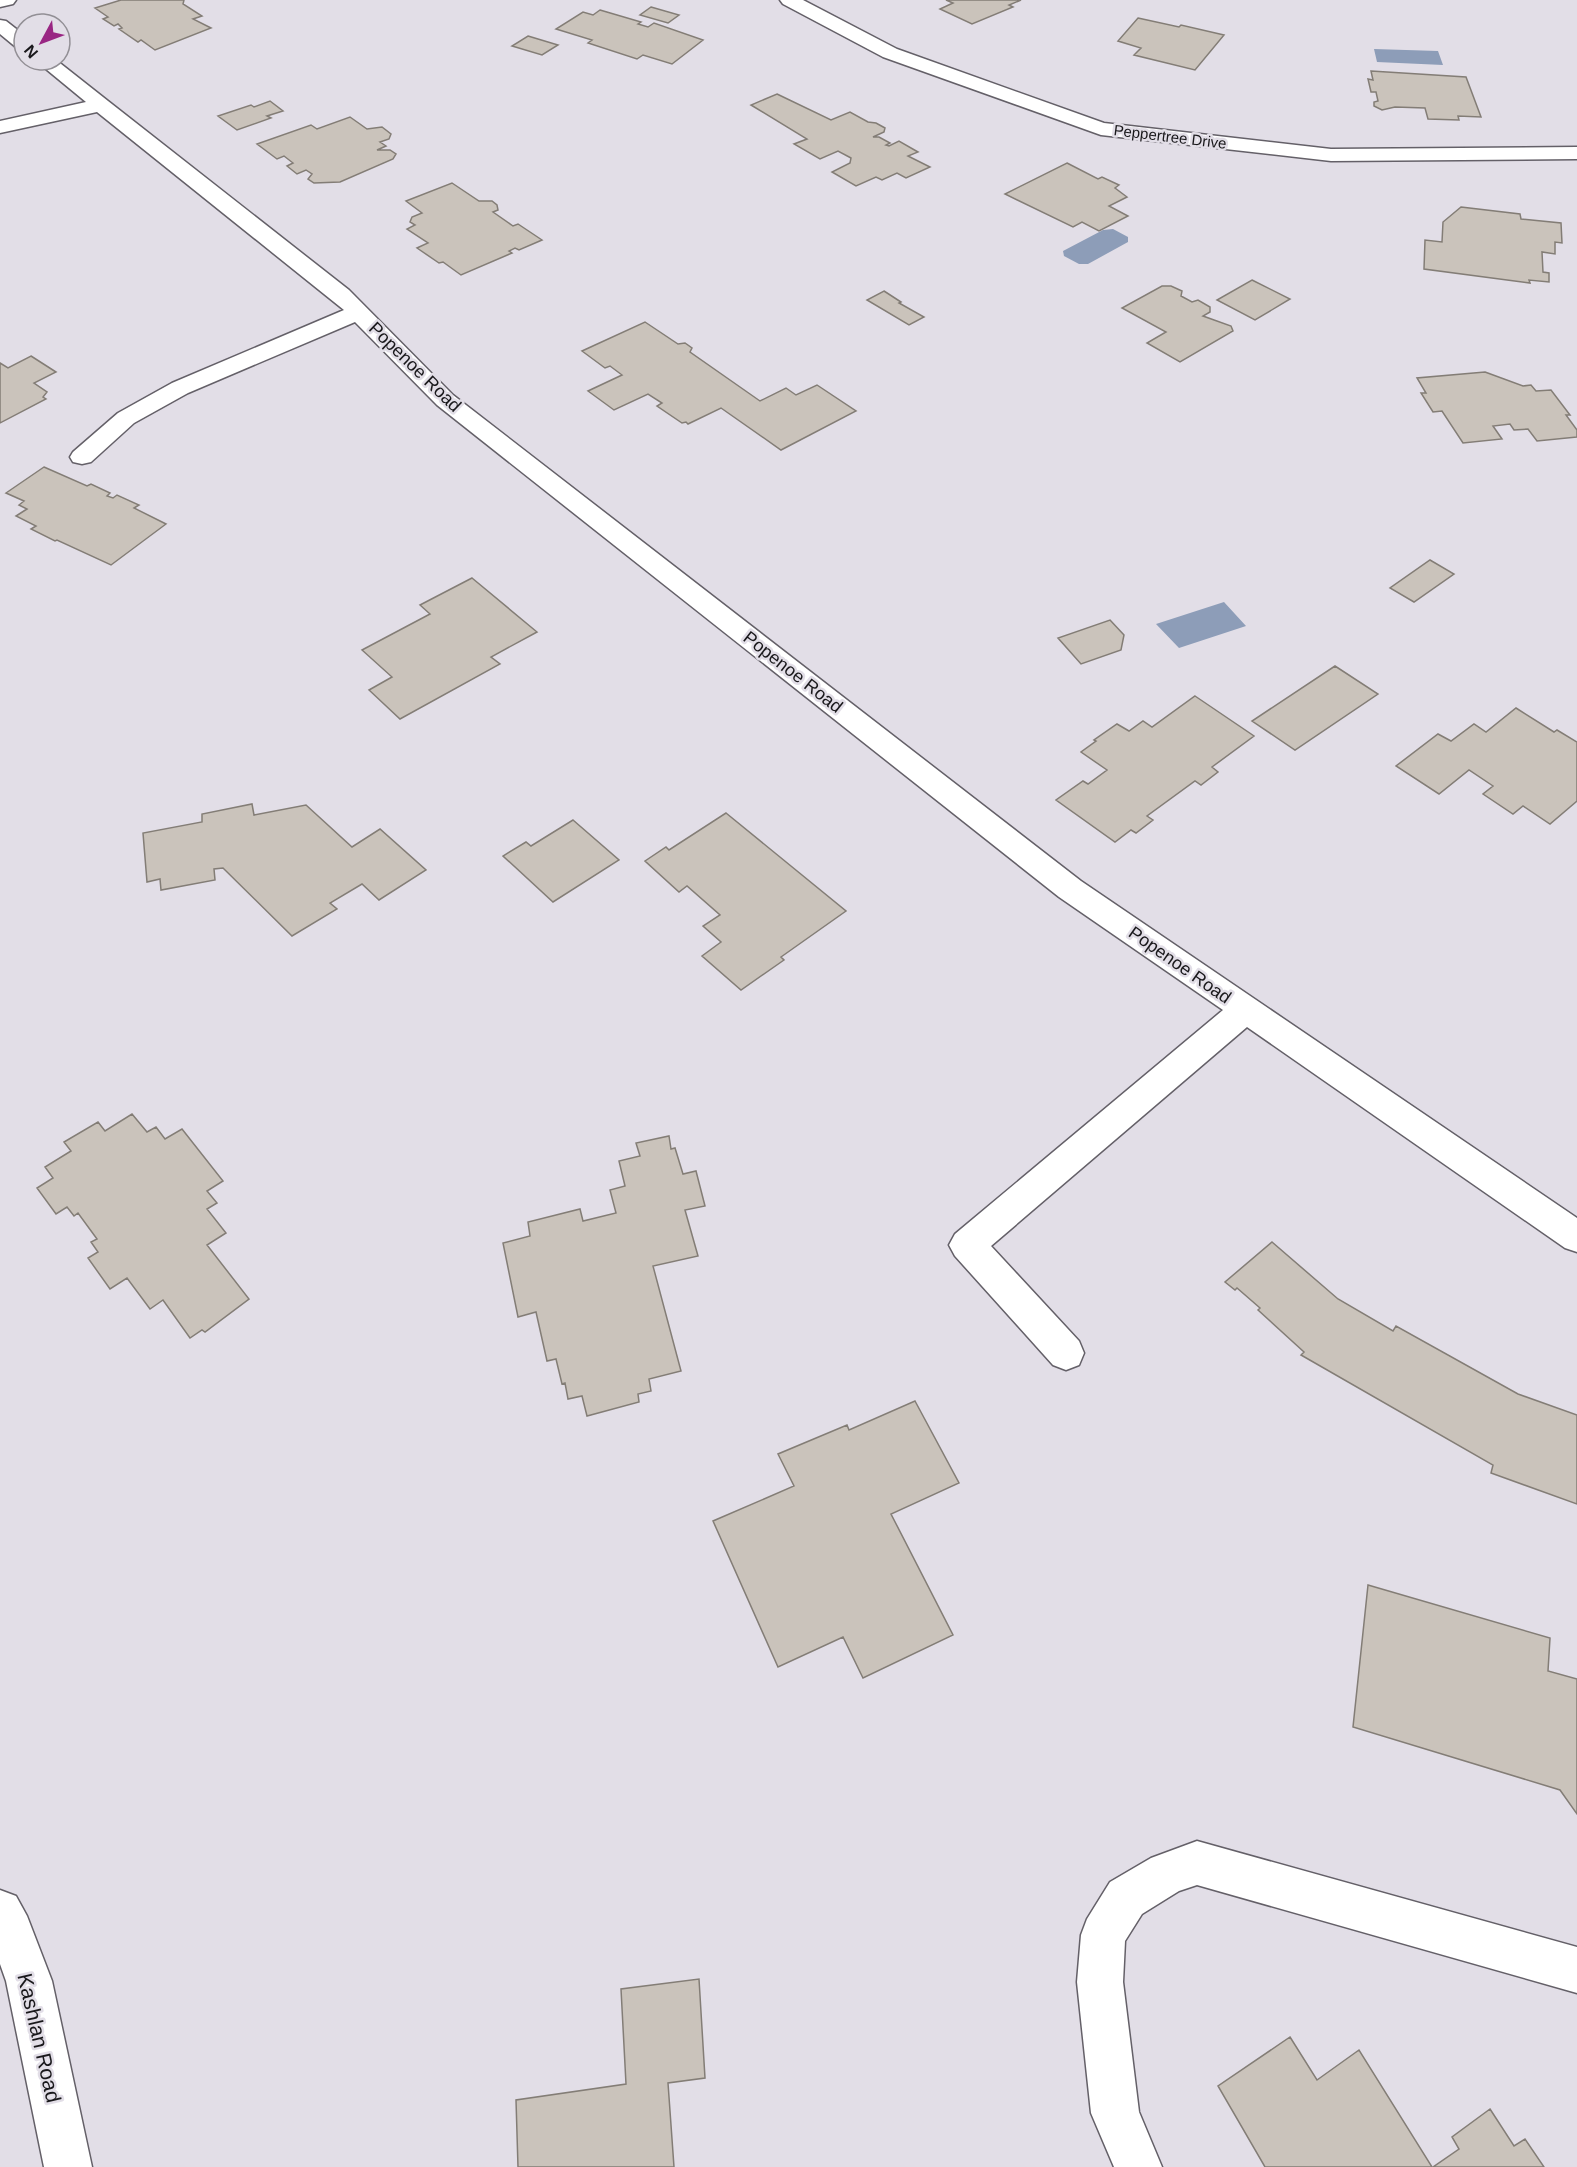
<svg xmlns="http://www.w3.org/2000/svg" width="1577" height="2167" viewBox="0 0 1577 2167" font-family="Arial,sans-serif">
  <style>
    .water { fill: #8d9db8 }
    .building { fill: #cac3bb; stroke: #837d76; stroke-width: 1.5 }
    .lines { fill: none; stroke-linecap: round; stroke-linejoin: round }
    .minor-casing { stroke: #646068; stroke-width: 3 }
    .minor { fill: #fff; fill-rule: evenodd }
    .labels { text-anchor: middle; stroke-width: 5; stroke-linejoin: round; paint-order: stroke }
    .far-street-label { font-size: 15px; fill: #19181b; stroke: #e2dee7 }
    .street-label { font-size: 18px; fill: #19181b; stroke: #e2dee7 }
    .near-street-label { font-size: 21px; fill: #19181b; stroke: #e2dee7 }
  </style>
  <rect width="100%" height="100%" fill="#e2dee7"/>
  <path class="water" d="M1374 49 1438 51 1443 65 1377 62Z
    M1113 229 1128 237V242L1088 264H1079L1064 256 1063 251 1103 230Z
    M1224 602 1246 626 1179 648 1156 624Z"/>
  <path class="building" d="M121 0H184L183 4 202 16 193 19 211 28 155 50 141 40 138 42 119 29 122 28 118 24 114 26 103 19 108 17 95 8Z
    M946 0H1021L1009 5 1013 7 972 24 940 9 953 3Z
    M651 7 679 15 668 23 640 15Z
    M600 10 641 22 638 24 648 27 654 23 703 40 672 64 643 55 637 59 588 43 592 40 556 29 583 12 593 15Z
    M1138 18 1179 27 1181 25 1224 35 1195 70 1134 55 1141 48 1118 41Z
    M528 36 558 45 542 55 512 46Z
    M1371 71 1466 77 1481 117 1458 116 1459 120 1428 119 1425 108 1395 107 1382 110 1374 106V102L1378 101 1376 92H1371L1368 79 1373 80Z
    M777 94 831 120 850 112 868 122 876 123 885 128 884 132 873 137H879L890 143 886 145 889 146 899 141 918 152 908 156 930 167 906 178 897 173 882 180 876 177 856 186 832 172 850 163 851 158 838 151 820 159 794 144 807 139 751 105Z
    M270 101 283 111 267 116 271 118 237 130 218 116 251 105 254 107Z
    M350 117 367 129 382 127 391 134 389 139 380 142 386 146 377 150H390L396 154 393 159 340 182 314 183 308 179 312 174 306 170 297 174 287 166 293 163 284 156 277 159 257 144 311 125 317 129Z
    M1067 163 1098 179 1102 177 1119 185 1115 188 1127 197 1109 206 1128 216 1099 231 1082 222 1073 227 1005 194Z
    M452 183 479 201H492L497 205 498 210 493 212 513 226 518 224 542 240 519 250 515 248 509 251 512 253 461 275 443 262 439 263 417 248 428 243 407 229 415 225 410 222 412 217 422 213 406 201Z
    M1461 207 1520 214 1521 219 1561 223 1562 243 1555 242V254L1542 252 1543 272 1549 273V282L1529 280 1530 283 1424 269 1425 240 1442 242 1443 222Z
    M1252 280 1290 299 1255 320 1217 300Z
    M1162 286H1171L1182 291 1181 296 1192 302 1198 300 1210 307V312L1203 316 1231 326 1233 331 1180 362 1147 343 1166 332 1122 308Z
    M884 291 901 302 899 303 924 317 909 325 867 300Z
    M645 322 678 344 685 343 692 348 690 352 760 401 786 388 796 395 817 385 856 411 781 450 721 408 688 424 686 422 682 423 657 406 662 403 648 394 614 410 588 391 622 375 610 366 605 368 582 351Z
    M31 356 56 372 34 383 47 392 43 397 46 399 0 423V363L8 368Z
    M1485 372 1523 386 1531 385 1536 391 1551 390 1570 415H1566L1577 430V437L1537 441 1528 429 1514 430 1510 424 1493 426 1502 439 1463 443 1442 411 1433 412 1421 393H1426L1417 378Z
    M44 467 87 486 91 484 110 493 107 496 113 498 117 495 139 505 134 508 166 524 111 565 57 540 55 541 31 529 36 526 16 516 27 509 19 505 24 501 6 493Z
    M1430 560 1454 574 1414 602 1390 588Z
    M472 578 537 632 491 657 500 664 400 719 369 690 392 677 362 650 430 614 420 605Z
    M1110 620 1124 635 1121 650 1081 664 1058 638Z
    M1335 666 1378 694 1295 750 1252 721Z
    M1195 696 1254 736 1212 767 1218 772 1201 785 1195 781 1147 816 1153 820 1136 833 1131 830 1115 842 1056 800 1083 781 1088 784 1107 770 1081 752 1096 741 1094 740 1117 724 1129 731 1143 721 1152 727Z
    M1516 708 1554 732 1557 730 1577 742V801L1550 824 1523 806 1513 814 1483 794 1493 786 1469 770 1439 794 1396 766 1438 734 1451 741 1474 724 1486 732Z
    M252 804 254 815 306 805 352 847 380 829 426 870 379 900 362 884 330 903 337 909 292 936 223 868 214 869 215 880 161 890 160 879 147 882 143 833 202 822V814Z
    M726 813 846 911 781 957 784 960 741 990 702 956 721 942 703 926 720 915 687 886 679 892 645 861 666 847 669 850Z
    M573 820 619 860 553 902 503 856 526 842 531 846Z
    M132 1114 147 1132 156 1127 165 1139 182 1129 223 1181 207 1191 217 1203 207 1209 226 1233 207 1245 249 1299 205 1332 202 1330 190 1338 163 1300 150 1309 127 1278 110 1289 88 1258 98 1252 91 1242 97 1239 78 1213 74 1216 67 1207 56 1214 37 1188 53 1178 45 1167 71 1151 64 1142 98 1122 105 1131Z
    M669 1136 671 1149 675 1148 683 1174 696 1171 705 1206 685 1210 698 1256 653 1266 681 1371 649 1379 651 1391 638 1394 639 1402 587 1416 582 1396 568 1399 565 1383 562 1384 556 1359 547 1361 536 1312 518 1317 503 1243 530 1236 528 1222 580 1209 583 1221 616 1213 610 1190 625 1186 619 1161 640 1156 636 1143Z
    M1272 1242 1338 1299 1393 1331 1396 1326 1518 1394 1577 1415V1504L1491 1473 1493 1465 1301 1355 1304 1352 1258 1310 1260 1308 1237 1288 1235 1290 1225 1282Z
    M915 1401 959 1483 891 1514 953 1635 863 1678 843 1637 778 1667 713 1521 794 1486 778 1454 847 1425 849 1430Z
    M1368 1585 1550 1638 1548 1671 1577 1679V1814L1560 1790 1353 1727Z
    M699 1979 705 2078 668 2083 674 2167H518L516 2100 626 2084 621 1989Z
    M1290 2037 1317 2080 1359 2050 1432 2167H1265L1218 2086Z
    M1490 2109 1514 2146 1525 2139 1544 2167H1433L1459 2149 1452 2137Z"/>
  <g class="lines">
    <g class="minor-casing">
      <path id="minor" d="M0 0H16L13 4 0 7Z
        M780 0H803L897 49 1104 123 1331 149 1577 147V159L1331 161 1101 135 883 57 783 4Z
        M0 20 6 21 24 35V50L17 48 0 34Z
        M35 60H56L108 101 349 290 453 395 1081 881 1577 1218V1252L1565 1248 1247 1027 991 1246 1079 1341 1084 1353 1079 1365 1066 1370 1053 1365 955 1256 949 1245 955 1234 1223 1010 1059 897 437 405 355 322 188 393 134 423 91 462 82 464 73 462 70 457 73 452 118 413 172 383 344 310 97 112 0 133V121L86 102Z
        M1197 1841 1577 1947V1993L1197 1885 1179 1891 1142 1914 1125 1941 1123 1982 1139 2112 1162 2167H1114L1091 2113 1077 1982 1081 1935 1087 1919 1110 1882 1151 1858Z
        M0 1890 16 1896 27 1916 52 1981 92 2167H44L6 1981 0 1964Z"/>
    </g>
    <use href="#minor" class="minor"/>
  </g>
  <g class="labels">
    <g class="far-street-label">
      <text transform="translate(1170 137) rotate(7)" y="5">Peppertree Drive</text>
    </g>
    <g class="street-label">
      <text transform="translate(415 367) rotate(44)" y="6">Popenoe Road</text>
      <text transform="translate(793 672) rotate(38)" y="6">Popenoe Road</text>
      <text transform="translate(1180 965) rotate(35)" y="6">Popenoe Road</text>
    </g>
    <g class="near-street-label">
      <text transform="translate(39 2038) rotate(77)" y="7">Kashlan Road</text>
    </g>
  </g>
  <g transform="translate(42 42) rotate(229)"><circle r="28" fill="#e2dee7" stroke="#928f95" stroke-width="1.5"/>
  <path d="M0-4.5L10 22L0 15L-10 22Z" fill="#992683"/>
  <text y="-9" font-size="16" font-weight="bold" text-anchor="middle" fill="#19181b">N</text>
  </g>
</svg>
